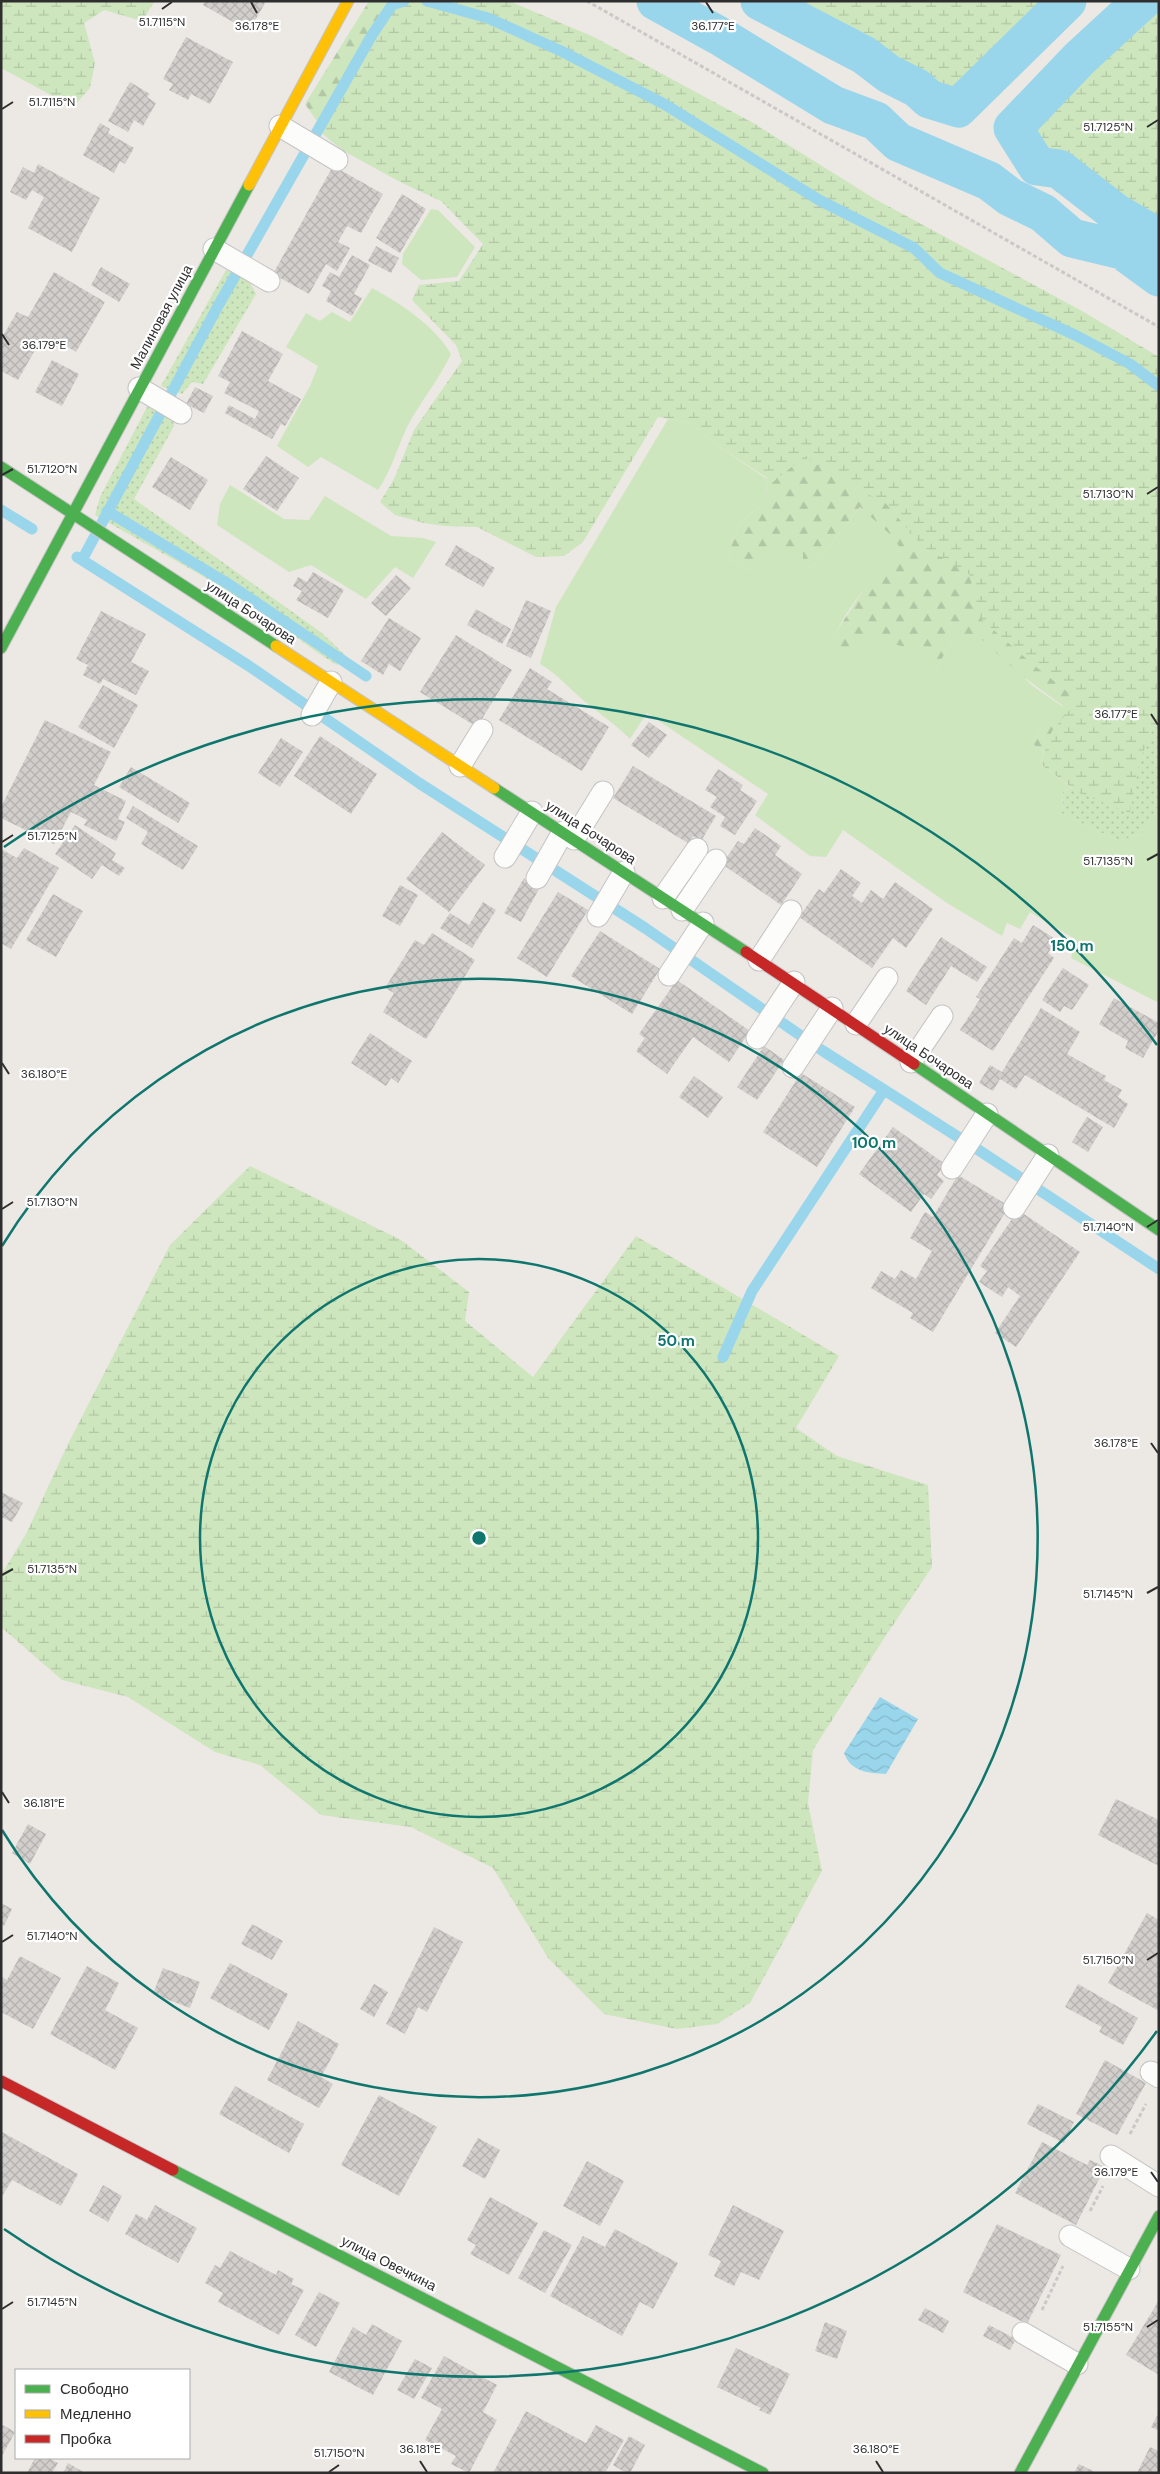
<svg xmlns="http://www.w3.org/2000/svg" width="1160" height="2474" viewBox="0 0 1160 2474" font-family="'DM Sans',sans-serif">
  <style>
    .grass { fill: url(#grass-dots) }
    .forest { fill: url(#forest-firs) }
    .wetland { fill: url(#wetland-marsh) }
    .park { fill: #cee6be }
    .water { fill: url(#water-waves) }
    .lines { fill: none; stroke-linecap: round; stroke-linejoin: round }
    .stream { stroke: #99d6ec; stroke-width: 11 }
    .canal { stroke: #99d6ec; stroke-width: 39 }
    .building { fill: url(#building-cross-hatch) }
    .lane-casing { stroke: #c5c4c5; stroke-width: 23 }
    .fast-casing { stroke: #c5c4c5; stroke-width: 13 }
    .slow-casing { stroke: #c5c4c5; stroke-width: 13 }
    .jam-casing { stroke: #c5c4c5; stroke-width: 13 }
    .path { stroke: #c9c9c8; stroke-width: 3; stroke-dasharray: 4 2.5; stroke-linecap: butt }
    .lane { stroke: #fcfcfb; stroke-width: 21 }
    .fast { stroke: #4caf50; stroke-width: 11 }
    .slow { stroke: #ffc107; stroke-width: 11 }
    .jam { stroke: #c62828; stroke-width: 11 }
    .ticks { fill: none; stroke: #2e2e2e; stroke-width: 2 }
    .ring { fill: none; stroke: #0f766e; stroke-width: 2.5 }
    .labels { text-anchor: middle; stroke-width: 4.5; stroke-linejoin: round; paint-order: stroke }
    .street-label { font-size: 14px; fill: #2e2e2e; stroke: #fff }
    .ticks-label { font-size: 12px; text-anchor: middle; fill: #2e2e2e; stroke: #fff; stroke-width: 4.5; stroke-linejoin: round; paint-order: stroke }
    .centre { fill: #0f766e; stroke: #fff; stroke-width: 2.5 }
    .ring-label { font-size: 15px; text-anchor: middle; font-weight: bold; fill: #0f766e; stroke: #fff; stroke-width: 4.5; stroke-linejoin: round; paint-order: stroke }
  </style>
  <defs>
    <pattern id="grass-dots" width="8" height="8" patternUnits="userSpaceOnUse" patternTransform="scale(1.25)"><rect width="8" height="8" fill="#cee6be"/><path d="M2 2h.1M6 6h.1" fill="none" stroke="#b1c6a4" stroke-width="1.8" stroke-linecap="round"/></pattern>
    <pattern id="forest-firs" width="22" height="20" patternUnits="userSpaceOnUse" patternTransform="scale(1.25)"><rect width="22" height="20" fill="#cee6be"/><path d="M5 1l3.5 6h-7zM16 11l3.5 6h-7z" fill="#b1c6a4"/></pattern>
    <pattern id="wetland-marsh" width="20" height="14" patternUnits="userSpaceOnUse" patternTransform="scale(1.25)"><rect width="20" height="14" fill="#cee6be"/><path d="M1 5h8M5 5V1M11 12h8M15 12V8" fill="none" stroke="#b1c6a4"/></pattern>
    <pattern id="water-waves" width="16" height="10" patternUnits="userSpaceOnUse" patternTransform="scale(1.25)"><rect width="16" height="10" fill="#99d6ec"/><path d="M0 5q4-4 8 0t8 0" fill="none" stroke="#84b8cb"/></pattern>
    <pattern id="building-cross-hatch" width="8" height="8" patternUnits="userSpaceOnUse" patternTransform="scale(1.25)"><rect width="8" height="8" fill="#d1cecb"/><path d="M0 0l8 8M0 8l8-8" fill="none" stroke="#b4b1af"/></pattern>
  </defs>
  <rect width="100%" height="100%" fill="#ece8e4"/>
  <path class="grass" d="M226 270C243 274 249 278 256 294L203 384 192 382 182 394 161 386Z
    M147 407 159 409 173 419 174 426 134 499 322 633 347 657 337 665C308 648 284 626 256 609 204 575 149 546 95 515L100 497Z
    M1159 638V808L1141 834 1119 841 1062 814 1063 791 1072 788Z"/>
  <path class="forest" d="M369 1H509L339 129 316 120 305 104Z
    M779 427 1101 650 1058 761 1031 743 1041 728 1063 706 1010 667 954 638 936 669 929 665 841 653 829 647 838 629 872 577 901 550 860 507 811 569 803 560 750 571 727 557 740 523 766 501 768 460Z"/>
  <path class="wetland" d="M1 1H155L142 21 104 10 84 23 95 63 90 88 73 107 1 68Z
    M400 1H509L594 37 755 124 875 199 1082 311 1159 357V726L1154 725 1139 763 1130 813 1079 793 1040 764 1052 731 1078 700 1031 663 981 619 969 574 923 547 882 499 865 494 804 457 773 482 715 444 691 423 658 417 583 542 564 556 536 557 477 527 444 526 424 523 395 515 380 502 394 479 414 430 462 361 456 345 412 300 419 285 459 281 483 244 441 201 400 182 342 150 318 130C332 105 378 11 400 1Z
    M760 1H1067L958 108 929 99 917 88 889 74 864 55Z
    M1142 1H1159V238L1116 213 1059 169 1037 166 1013 128 1080 58Z
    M250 1166 401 1240 469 1292 465 1321 533 1377 636 1236 839 1356 796 1428 837 1456 928 1485 932 1567 883 1640 813 1750 808 1803 822 1871 750 2003 717 2024 677 2029 604 2014 548 1958 493 1868 411 1827 321 1815 260 1765 215 1752 128 1697 62 1680 1 1627V1575L26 1534 68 1444 170 1245Z"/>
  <path class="park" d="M431 209 438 210 475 247 457 277 421 280 402 264 403 254Z
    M372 288C401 304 434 325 451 354 439 380 420 402 407 427 397 449 391 471 378 490L321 457 308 467 277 446 310 386 318 366 286 347 306 313 320 321 332 312 350 322Z
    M668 419 691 423 715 444 767 479 766 501 740 523 727 557 750 571 777 546 803 552V560L811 569 860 507 894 538 901 550C872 577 844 610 830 647L841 653 864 636 909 648 936 669 954 638 979 637 1033 686 1063 707 1041 728 1031 743 1044 752 1040 764 1072 788 1063 791 1062 814 1119 841 1141 834 1159 808V1003L1071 958 1075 939 1030 912 1020 929 1007 923 1002 936 947 903 843 830 826 857 810 856 755 815 768 794 647 713 630 739C617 726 603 716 588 704 571 691 559 675 540 664L556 607Z
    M230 485 284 519 309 520 325 496 391 536 423 538 436 542 413 578 395 567 366 599 311 565 289 572 217 525 220 504Z"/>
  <path class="water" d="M880 1697 918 1719 886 1774C868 1773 851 1772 844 1753Z"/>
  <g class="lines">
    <path class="stream" d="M427 1 488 18 561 51 664 104 819 200 914 248 940 273 1077 336 1130 364 1159 386
      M1 510 32 529
      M107 511 230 585 366 676
      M77 557 82 560 218 306 372 35 392 5 404 1
      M82 560 249 666 419 783 645 928 823 1051 977 1149 1159 1269
      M723 1357 752 1291 884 1090"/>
    <path class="canal" d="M656 1 723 38 833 105 876 121 898 142 989 181 1010 197 1043 213 1072 238 1122 250 1159 277
      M760 1 864 55 889 74 917 88 929 99 958 108 1067 1
      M1142 1 1080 58 1013 128 1037 166 1059 169 1116 213 1159 238"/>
  </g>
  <path class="building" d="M205 1H262L265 3 249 31 203 5Z
    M186 37 233 62 210 104 191 94 188 100 169 90 173 84 163 79Z
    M130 82 150 94 147 97 156 103 143 126 134 120 128 132 108 121Z
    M100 123 110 129 108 133 134 148 125 164 120 161 114 173 83 155Z
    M38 164 100 198 72 252 28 228 44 197 32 190 26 200 10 192 23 167 34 173Z
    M333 166 383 194 361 233 347 226 338 242 350 248 337 271 326 264 309 294 273 274Z
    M402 194 426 209 400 253 376 238Z
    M376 246 399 258 391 273 368 261Z
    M352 255 370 265 354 294 362 298 352 316 326 301 331 291 322 286 330 272 339 277Z
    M101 267 130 284 119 302 91 285Z
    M54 272 105 302 76 352 60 342 54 351 39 343 18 380 1 371V339L17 312 28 317Z
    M242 331 283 354 268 381 301 399 285 426 281 424 272 439 225 413 229 405 255 419 259 411 224 393 230 382 218 376Z
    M52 360 79 374 62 406 35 392Z
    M195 387 213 396 204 413 186 404Z
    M266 456 299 478 277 511 243 489Z
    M171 457 208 480 190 510 152 487Z
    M456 545 495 568 483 587 445 565Z
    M313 572 344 590 328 618 296 600 302 591 293 586 298 577 307 582Z
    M396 575 411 588 386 616 371 603Z
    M526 600 551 611 531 658 506 646Z
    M476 609 511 629 502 644 467 625Z
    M101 611 146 634 131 662 149 671 136 695 103 679 100 684 83 675 88 665 76 659Z
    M389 618 421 638 400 671 389 664 383 675 361 661Z
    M456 635 512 670 477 727 420 692Z
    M530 668 552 682 547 689 609 727 582 771 499 720Z
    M103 685 138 705 114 748 78 727Z
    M45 720 111 752 94 785 126 801 118 819 125 822 116 841 84 825 87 820 71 812 54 844 1 818V807Z
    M649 722 667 735 649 758 631 745Z
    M320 736 377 774 351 814 294 776Z
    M281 738 303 752 280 787 258 773Z
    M633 766 716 816 701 841 693 836 688 843 613 798Z
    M131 767 190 803 178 823 119 787Z
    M718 769 743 785 740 790 757 801 735 835 720 826 725 817 710 807 717 797 705 790Z
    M133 806 198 846 183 870 141 844 148 832 126 818Z
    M75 825 116 853 112 860 125 868 119 876 102 865 92 879 55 854Z
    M755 828 781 846 775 855 802 874 781 905 722 864 738 841 744 844Z
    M442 832 485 865 449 912 406 879Z
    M24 848 59 868 11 949 1 943V849L17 858Z
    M841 869 861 883 852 896 862 903 871 890 883 899 895 882 933 909 906 948 893 938 872 968 799 917 819 889 824 893Z
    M524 878 540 887 521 922 504 913Z
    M400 885 418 895 400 926 382 916Z
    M558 892 588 910 547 977 517 958Z
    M53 894 83 911 56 957 26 940Z
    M483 902 496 910 472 948 440 928 450 913 469 925Z
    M1033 925 1057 940 1048 953 1054 958 993 1051 960 1030 980 999 976 997 1014 938 1022 943Z
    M600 931 660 969 632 1014 571 976Z
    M432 933 475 960 426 1039 383 1012 394 993 385 988 415 940 424 945Z
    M941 937 987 967 977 982 951 966 926 1005 906 991Z
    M1063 968 1089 985 1072 1010 1064 1006 1060 1012 1042 1000Z
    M677 980 750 1031 729 1062 693 1037 667 1074 636 1051 645 1038 639 1034Z
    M1114 998 1159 1023V1030L1143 1058 1125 1048 1128 1041 1099 1024Z
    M1041 1008 1080 1032 1067 1054 1106 1076 1104 1080 1122 1090 1118 1097 1128 1104 1114 1128 1025 1075 1016 1089 1000 1079 993 1091 979 1083 990 1065 1002 1072Z
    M370 1033 412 1061 398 1083 391 1078 386 1086 351 1063Z
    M764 1046 784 1060 757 1100 737 1087Z
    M801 1073 855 1107 817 1167 763 1132Z
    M694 1076 723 1097 708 1118 679 1097Z
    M1087 1117 1103 1127 1088 1152 1072 1142Z
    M893 1127 945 1164 937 1175 944 1181 931 1199 924 1194 911 1212 859 1174Z
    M958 1175 1009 1206 933 1332 910 1318 913 1313 871 1288 881 1271 895 1279 901 1270 916 1279 932 1251 910 1238 925 1212 933 1217Z
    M1018 1210 1080 1252 1016 1347 995 1333 1020 1296 1008 1287 1002 1297 979 1282 987 1271 980 1266Z
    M1 1492 23 1503 12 1522 1 1517Z
    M1116 1799 1159 1820V1866L1098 1835Z
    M28 1824 46 1834 30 1864 12 1853Z
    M1 1903 12 1909 4 1926 1 1924Z
    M1147 1913 1159 1920V2011L1108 1983Z
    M252 1924 283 1941 272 1960 241 1944Z
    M434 1927 463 1942 427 2012 418 2007 405 2034 386 2024Z
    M20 1956 61 1978 33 2029 1 2012V1979L2 1977 7 1980Z
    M230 1963 288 1994 269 2030 210 1998Z
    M87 1966 119 1983 105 2010 138 2028 115 2070 50 2034Z
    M163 1968 200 1982 190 2008 153 1994Z
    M374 1984 388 1992 374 2017 360 2009Z
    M1078 1984 1138 2018 1123 2045 1099 2032 1102 2027 1065 2007Z
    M298 2021 339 2044 321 2077 333 2084 319 2108 267 2080Z
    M1105 2060 1146 2083 1117 2135 1076 2114Z
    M235 2086 304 2124 289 2153 219 2114Z
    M379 2095 437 2127 399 2196 341 2165Z
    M1038 2104 1074 2122 1064 2143 1027 2124Z
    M2 2132 78 2174 61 2206 12 2180 1 2198Z
    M478 2138 500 2150 485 2179 462 2166Z
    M1042 2142 1087 2165 1090 2160 1105 2167 1076 2225 1015 2193Z
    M587 2161 624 2181 600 2226 563 2206Z
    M103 2185 122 2196 108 2222 89 2211Z
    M490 2197 538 2223 509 2275 470 2254 476 2245 467 2240Z
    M155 2205 197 2228 178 2263 125 2234 136 2214 147 2220Z
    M733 2205 784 2231 759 2280 741 2272 734 2286 714 2276 721 2261 708 2255Z
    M997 2224 1061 2255 1027 2324 963 2292Z
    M615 2229 678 2263 653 2309 640 2302 622 2336 550 2296 583 2236 605 2247Z
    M544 2230 572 2245 545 2293 518 2278Z
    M230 2251 276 2275 278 2270 294 2279 291 2284 304 2290 279 2335 218 2302 223 2293 205 2283 215 2265 220 2268Z
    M319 2292 340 2303 316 2347 295 2335Z
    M1159 2300V2375L1126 2355Z
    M925 2308 949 2321 943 2333 918 2320Z
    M825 2322 847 2331 837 2359 815 2351Z
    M372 2324 402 2341 373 2395 329 2372 353 2327 366 2335Z
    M989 2325 1016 2339 1010 2350 983 2336Z
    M736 2348 790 2374 770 2415 759 2410 761 2408 717 2387Z
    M444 2356 497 2385 483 2412 497 2420 469 2473 451 2464 456 2456 425 2440 442 2409 421 2398Z
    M415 2359 432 2368 414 2399 397 2390Z
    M526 2411 586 2443 596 2425 624 2440 605 2473H493Z
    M1159 2412V2431L1151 2427Z
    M1 2424 15 2432 1 2458Z
    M629 2436 645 2445 630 2473H626L613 2465Z
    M1150 2447 1159 2451V2473H1137Z
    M35 2458H49L58 2463 52 2473H27Z
    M68 2463 85 2473H63Z
    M1079 2464 1097 2473H1074Z"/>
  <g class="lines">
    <g class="lane-casing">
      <path id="lane" d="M280 126 337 160
        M214 249 269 281
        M139 388 181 413
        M312 715 331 682
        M460 766 482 730
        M574 839 603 792
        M505 857 532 812
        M537 878 563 832
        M663 898 697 849
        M682 910 716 860
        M598 916 624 872
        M759 960 791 911
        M669 975 703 923
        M856 1024 887 978
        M757 1038 794 982
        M911 1062 942 1016
        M793 1067 832 1008
        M952 1168 987 1114
        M1014 1208 1048 1155
        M1151 2072 1159 2077
        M1111 2156 1159 2186
        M1070 2236 1129 2269
        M1023 2333 1077 2364"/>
    </g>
    <g class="fast-casing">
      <path id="fast" d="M1 467 276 646
        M1 648 249 185
        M494 788 746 952
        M914 1064 1159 1230
        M173 2170 763 2473
        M1020 2473 1159 2216"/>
    </g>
    <g class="slow-casing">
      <path id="slow" d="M249 185 348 1
        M276 646 494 788"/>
    </g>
    <g class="jam-casing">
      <path id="jam" d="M746 952 914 1064
        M1 2081 173 2170"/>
    </g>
    <path class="path" d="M587 1 1159 327
      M1130 2134 1146 2104
      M1090 2211 1103 2186
      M1042 2310 1063 2266"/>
    <use href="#lane" class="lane"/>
    <use href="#fast" class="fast"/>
    <use href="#slow" class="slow"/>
    <use href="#jam" class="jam"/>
  </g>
  <path class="ticks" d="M251 2 257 13M706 2 713 13M162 9 172 2M2 109 13 102M1147 127 1158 120M2 334 9 345M2 475 13 469M1147 494 1158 487M1151 714 1158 725M2 842 13 835M1147 860 1158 854M2 1063 9 1074M2 1209 13 1202M1147 1227 1158 1220M1151 1443 1158 1453M2 1575 13 1569M1147 1593 1158 1587M2 1792 9 1803M2 1942 13 1935M1147 1960 1158 1953M1151 2172 1158 2182M2 2309 13 2302M1147 2327 1158 2320M420 2461 427 2472M876 2461 883 2472M329 2472 339 2465"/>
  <g class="ring">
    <circle cx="479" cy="1538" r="279"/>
    <path d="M2 1246A559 559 0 1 1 2 1830"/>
    <path d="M1157 2031A838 838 0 0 1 4 2229M4 847A838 838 0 0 1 1157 1045"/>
  </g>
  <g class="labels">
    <g class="street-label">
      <text transform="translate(161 317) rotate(-62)" y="5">Малиновая улица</text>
      <text transform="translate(251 612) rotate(33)" y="5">улица Бочарова</text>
      <text transform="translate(591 832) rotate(33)" y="5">улица Бочарова</text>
      <text transform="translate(929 1056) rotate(34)" y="5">улица Бочарова</text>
      <text transform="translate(389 2263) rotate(27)" y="5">улица Овечкина</text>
    </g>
  </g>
  <g class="ticks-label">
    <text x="162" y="26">51.7115°N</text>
    <text x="257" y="30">36.178°E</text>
    <text x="713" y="30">36.177°E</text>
    <text x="52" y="106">51.7115°N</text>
    <text x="1108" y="131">51.7125°N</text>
    <text x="44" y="349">36.179°E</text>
    <text x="52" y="473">51.7120°N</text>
    <text x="1108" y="498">51.7130°N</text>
    <text x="1116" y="718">36.177°E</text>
    <text x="52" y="840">51.7125°N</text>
    <text x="1108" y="865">51.7135°N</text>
    <text x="44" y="1078">36.180°E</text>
    <text x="52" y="1206">51.7130°N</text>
    <text x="1108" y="1231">51.7140°N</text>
    <text x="1116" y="1447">36.178°E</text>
    <text x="52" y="1573">51.7135°N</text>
    <text x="1108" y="1598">51.7145°N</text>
    <text x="44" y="1807">36.181°E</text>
    <text x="52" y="1940">51.7140°N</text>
    <text x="1108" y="1964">51.7150°N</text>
    <text x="1116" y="2176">36.179°E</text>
    <text x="52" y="2306">51.7145°N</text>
    <text x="1108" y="2331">51.7155°N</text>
    <text x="420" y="2453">36.181°E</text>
    <text x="876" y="2453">36.180°E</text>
    <text x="339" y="2457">51.7150°N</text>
  </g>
  <circle cx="479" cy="1538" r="8" class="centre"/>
  <g class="ring-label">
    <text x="1072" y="951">150 m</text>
    <text x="874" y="1148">100 m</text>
    <text x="676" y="1346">50 m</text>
  </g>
  <rect width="1160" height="2474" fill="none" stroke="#2e2e2e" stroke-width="5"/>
  <rect x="15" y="2369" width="175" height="90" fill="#ffffff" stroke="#ababab"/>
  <rect x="25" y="2385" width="25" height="8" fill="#4caf50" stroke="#ababab"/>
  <text x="60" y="2394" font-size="15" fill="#2e2e2e">Свободно</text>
  <rect x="25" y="2410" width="25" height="8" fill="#ffc107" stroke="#ababab"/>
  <text x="60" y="2419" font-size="15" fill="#2e2e2e">Медленно</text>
  <rect x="25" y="2435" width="25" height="8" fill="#c62828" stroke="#ababab"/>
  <text x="60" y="2444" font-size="15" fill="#2e2e2e">Пробка</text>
</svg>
